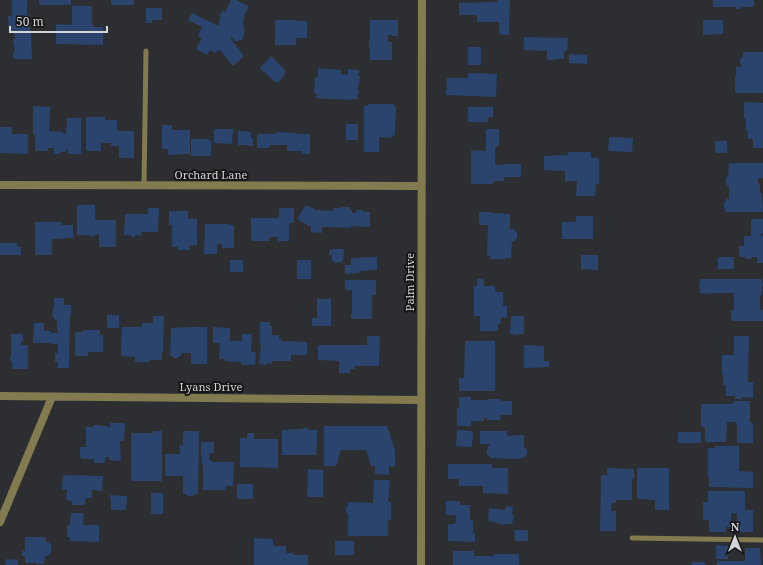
<svg xmlns="http://www.w3.org/2000/svg" width="763" height="565" viewBox="0 0 763 565" font-family="'Noto Serif',serif">
  <style>
    .building { fill: #2a446d }
    .lines { fill: none; stroke-linecap: round; stroke-linejoin: round }
    .service { stroke: #817b4f; stroke-width: 5 }
    .minor { stroke: #817b4f; stroke-width: 8 }
    .tertiary { stroke: #817b4f; stroke-width: 8 }
    .labels { text-anchor: middle; stroke-width: 4; stroke-linejoin: round; paint-order: stroke }
    .street-label { font-size: 11px; fill: #d3d5d6; stroke: #161618 }
  </style>
  <rect width="100%" height="100%" fill="#2c2e31"/>
  <path class="building" d="M12 0H27V15H29L30 31H31L32 59H15L13 57V53L15 52 13 40 15 39 14 33H9L8 16H12Z
    M39 0H71V5H39Z
    M111 0H134V5H111Z
    M231 0H236L249 6 244 16V20H243V26L245 28 244 30 245 32 242 40H239L238 41H235L231 36 230 38 244 56 233 66 220 50 217 51 215 53 210 50 207 55 196 49 202 38 198 36 202 27 188 20 192 13 219 26 220 25 218 23 221 17H219L222 11 225 12Z
    M497 0H510L509 35H500V33H499V22H477V15H459V3L497 2Z
    M713 0H754V7H741V9H736V7H713Z
    M72 6H92V24H93V27H103V45L56 44V24L72 25Z
    M146 8H162V20H152V23H146Z
    M275 20H296V21H307V38H296V45H275Z
    M370 20H398V36H392V35H388V42H392V60H370V48H369V40H370Z
    M703 20H723V34L703 35Z
    M524 37 568 38 567 51H564V59H556V60H547V51L524 50Z
    M468 47H481V65H468Z
    M743 52H763V93H735V76H736V67H741V64H740V59H741V57H743Z
    M569 54 587 55V64L569 63Z
    M271 56 286 71 284 74 285 75 277 83 276 82H275L260 68Z
    M318 68 341 70V74L348 75V69L359 70 358 76H360L359 85H358L357 89H359L358 99H351L350 100 316 98 317 93H314L315 77 328 78 318 77Z
    M468 73 497 74 496 97 446 95 447 78H468Z
    M744 102 763 103V148H753V139H748V131H746V118H744Z
    M368 104H393L396 107 395 134 391 138 379 137V152H364V106H368Z
    M33 106 50 107 49 131 63 132V134H66L67 118H81V154H68V149H66V152H60V154H54V148H48V151H35V135H33Z
    M468 107H493V117H488V122H468Z
    M86 117H105V120H117V131H134V158H119V146H111V143H101V151H86Z
    M346 124H358V140H346Z
    M162 125H172V130H190V154L168 155V149H162Z
    M0 127H12V134H28V154L0 153Z
    M214 129H233L232 144 214 143Z
    M486 129H499V145H498V147H495V165H503V164H521V177H504V181H494V184H471V150L486 151Z
    M238 131 251 132V138H253V146H248V145H238Z
    M276 132 296 133V134H310V154H302V151H287V145H269V148H257V134H276Z
    M609 137 633 138 632 152 608 151Z
    M191 139H209V141H211V156H191Z
    M715 141H727V153H715Z
    M568 152H591V158H599V184H596L595 196H576L577 181H565V171L544 170V156L568 155Z
    M729 163H763V178H758V184H760V193H762L763 212H726L724 208V203L726 201V199H729V187L726 184V178L729 175 728 174Z
    M77 205H95V220H116V247H99V235L95 234V236H89V235H77Z
    M306 205 316 210 333 211V208H341V207H350V210H352V213H356V210H363V212H370V227L351 226V228L322 227V233L311 232V227L297 219Z
    M148 208H159L158 232H141V236L135 235V237H132V236L124 235 125 214H148Z
    M279 208H294V223H289V241H278V237H270V241H251V218H279Z
    M169 211H188V219H197V245H190V250H178V247H172V225H169Z
    M479 212H492V213L510 214V229H514L517 233V238L514 241 512 242 511 258H506V259H490V256H487L488 225H479Z
    M576 216H593V239H562V222H576Z
    M751 219H763V233H761V236H763V263H757V257H752V259H745V257H739V246H744V236H751Z
    M35 222H61V225H73V238L52 239V255H35Z
    M205 224H229V225H234V248H222V244H217V254H204Z
    M0 243H17L18 247H21V255H0Z
    M332 249H344L343 260 342 262 335 263 332 260V255H329V250H332Z
    M581 255H598V270L581 269Z
    M377 257V270L359 271V273L345 274V265H351V258Z
    M718 257H734V269H718Z
    M230 260H243V272H230Z
    M297 260H311V279H297Z
    M477 278 484 279V286H495V292H503V306H507V318L501 317V324L498 323V331H480V316H474V286H477Z
    M700 279H762L763 286H762V295H760V310H763V321H731V310H734V293H711V294L700 293 699 283H700Z
    M345 280H376V295H372V319H351V314H352V290H345Z
    M54 298H64V305H71V315H70L69 368H58V362H55V353H58V344H51V343H33L34 323H44V331H51V333H58V331H57V320L54 319 52 314 54 306Z
    M317 299H331V326H312V318H317Z
    M107 315H119V328H107Z
    M153 316H164L163 352H162V360H149V362H135V357L121 356 122 327H142V323H153Z
    M511 316H524V334H517V335H514V334H510Z
    M260 322H270V326H272V335H279V339H281V341L307 342V355H291V361H272V364L267 363 266 365 259 364 261 344H260Z
    M191 327H207V364H191V353H181V356H179L178 358H174L172 356H170L171 328Z
    M213 327 230 328V341H242V334H252L251 352H256L255 365H241V362L225 361V359H219L220 343H213Z
    M83 330H100V335H103V352H88V356H75V332H83Z
    M11 334H23V341H21V345H28V369H12V361H10V357H11Z
    M367 336H380L379 366H355V369H350V373H339V361L318 360V345H367Z
    M734 336H749L748 382H753V398L742 397V399H735V396H726V385H723V374H722V355H734Z
    M465 341H495V391H459V378H464Z
    M524 345 544 346V361H549V367L524 368Z
    M459 397H471V400H487V399H501V401H512V415H500L501 420H487V418H484V421H471V426H457V408H459Z
    M733 401H750V423H753V443H737V425H736V422H727L726 442H705V427H701V404H733Z
    M110 423H125L124 441H120L121 461 109 460V457H105V463H94V459H82L80 457V447H86V427H93V425H100V426H107V427H110Z
    M324 426H387L395 450V467L389 466V475L375 474V466H371L366 450H341L336 466H324Z
    M303 428H308V430H317V442L316 455H282V430L303 429Z
    M457 430 473 431 472 447 456 446Z
    M153 431H162V481H131V433H153Z
    M183 431H199L198 494H194L193 496H188L186 494H183V476H165V454H180V445H183Z
    M480 431H507V436L524 435V447L527 449V454L524 458H520V459L490 458V456H488L487 453V449H488V446H490V444H480Z
    M678 432H701V443H678Z
    M247 433H254V439H278V468L240 467V438H247Z
    M201 442H214V453H209V460H211V462H234L233 486H225V490H203V465H202V457H201Z
    M715 446H739V471L753 472V488L709 487V478H708V448H715Z
    M448 464H492V468H508V494L483 493V486H459V479H448Z
    M607 468 634 469V479H632V500H616V503H611V511H616V531H600L601 475H607Z
    M637 468H669V510H655V500H649V499H637Z
    M308 469 323 470V497H307Z
    M63 475 103 476 102 491 92 490V498H86L85 505H72V501L66 500 67 490 62 489Z
    M374 480H390L388 502H391V520H388V536H348V513H346V507H348V502L373 503Z
    M237 484H253V499H237Z
    M708 491H745V510H753V532H737V514L731 513V527H726V532H709V520H703V502H708Z
    M151 493H163V514H151Z
    M110 495 127 496 126 510H111V499H110Z
    M446 501H460V505H470V520H473V533H475V542L448 541V524H455V522H456V515H446Z
    M506 506 513 507 512 515H514L512 524H505V525L499 524V523L488 521 489 508 505 510Z
    M71 513H84L83 525H99V542L70 541V537H67V525H70Z
    M514 530H528V541H515Z
    M25 537H46V542H49V544H51V553H49V556H45L44 564H36V563H25V556H22V551H25Z
    M254 538 271 539H273V546H286V553H293V555H308V565H254Z
    M335 541H354V555H335Z
    M716 545 728 546V559H716Z
    M745 548H760L761 565H717V561H745Z
    M453 551H474V556H494V554H519V565H453Z
    M6 559 18 560V565H5Z
    M692 562H705V565H692Z"/>
  <g class="lines">
    <path class="service" d="M144 185 146 51
      M632 538 763 540"/>
    <path class="minor" d="M0 185 421 186
      M0 396 421 400
      M0 522 52 397"/>
    <path class="tertiary" d="M421 565 422 0"/>
  </g>
  <g class="labels">
    <g class="street-label">
      <text x="211" y="179">Orchard Lane</text>
      <text transform="translate(410 282) rotate(-90)" y="4">Palm Drive</text>
      <text x="211" y="391">Lyans Drive</text>
    </g>
  </g>
  <g transform="translate(735 537)" stroke="#161618" stroke-width="3" paint-order="stroke">
  <path d="M0-3L7 15L0 10L-7 15Z" fill="#d3d5d6"/>
  <text y="-6" font-size="11" font-weight="bold" text-anchor="middle" fill="#d3d5d6">N</text>
  </g>
  <path d="M10 26v6h97v-6" fill="none" stroke="#d3d5d6" stroke-width="2"/>
  <text x="16" y="26" font-size="12" fill="#d3d5d6" stroke="#161618" stroke-width="3" paint-order="stroke">50 m</text>
</svg>
